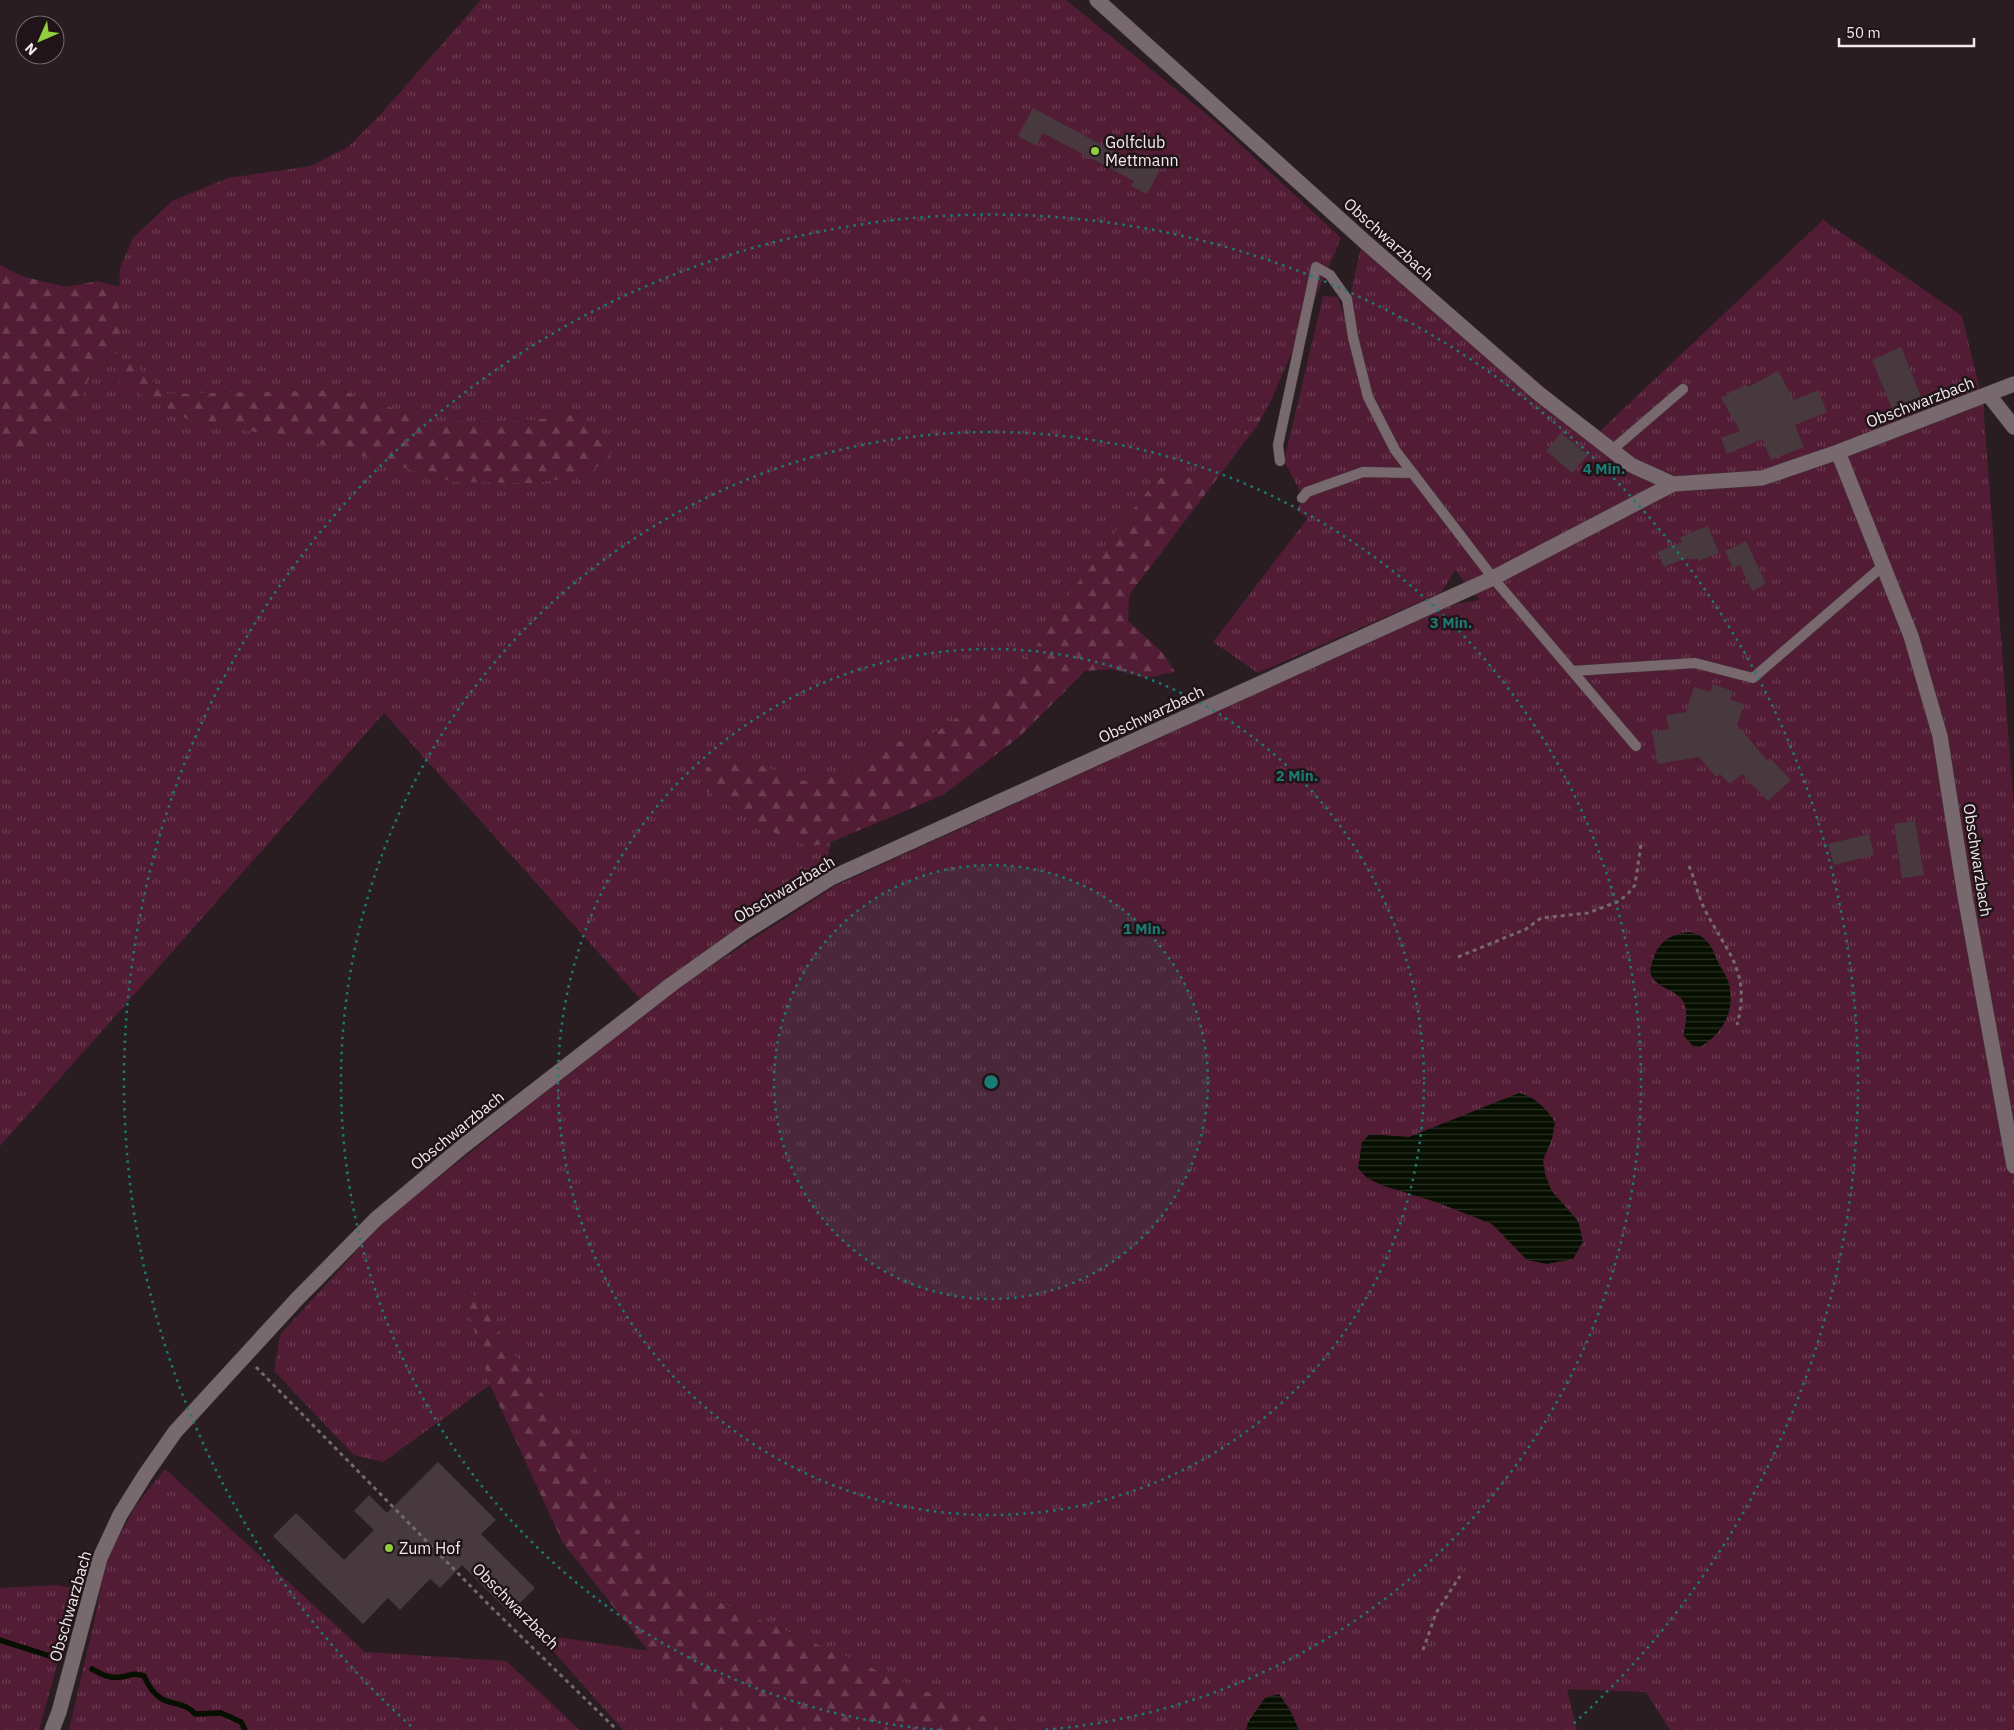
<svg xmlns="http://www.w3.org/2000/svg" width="2014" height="1730" viewBox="0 0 2014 1730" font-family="'IBM Plex Sans',sans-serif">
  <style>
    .grass { fill: url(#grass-tufts); fill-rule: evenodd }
    .forest { fill: url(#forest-firs) }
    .water { fill: url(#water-rules) }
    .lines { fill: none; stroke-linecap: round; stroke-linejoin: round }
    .stream { stroke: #060f00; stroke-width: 5.5 }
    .building { fill: #47393e }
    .lane-casing { stroke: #43393c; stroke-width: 11 }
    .street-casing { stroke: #43393c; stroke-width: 16 }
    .path { stroke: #74696d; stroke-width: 3; stroke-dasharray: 4 4; stroke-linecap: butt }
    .lane { stroke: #78696e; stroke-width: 10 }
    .street { stroke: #78696e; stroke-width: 15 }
    .ring { fill: none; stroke: #1a7c74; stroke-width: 2.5; stroke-dasharray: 2.5 5 }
    .poi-dot { fill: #91cd3f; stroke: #201418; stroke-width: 2 }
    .labels { text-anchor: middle; stroke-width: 5; stroke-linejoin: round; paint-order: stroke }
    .poi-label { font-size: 16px; fill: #f2e9ec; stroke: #201418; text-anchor: start }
    .street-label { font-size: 16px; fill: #f2e9ec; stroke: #201418 }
    .centre { fill: #1a7c74; stroke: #201418; stroke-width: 2.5 }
    .ring-label { font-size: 15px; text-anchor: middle; font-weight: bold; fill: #1a7c74; stroke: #201418; stroke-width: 5; stroke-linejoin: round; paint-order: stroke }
  </style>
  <defs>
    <pattern id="grass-tufts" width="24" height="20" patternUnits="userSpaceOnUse" patternTransform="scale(1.25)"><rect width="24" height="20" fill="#531c35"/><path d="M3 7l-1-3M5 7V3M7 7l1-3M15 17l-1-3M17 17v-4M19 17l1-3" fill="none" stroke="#6c3d52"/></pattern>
    <pattern id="forest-firs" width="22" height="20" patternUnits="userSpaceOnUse" patternTransform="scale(1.25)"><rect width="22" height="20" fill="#531c35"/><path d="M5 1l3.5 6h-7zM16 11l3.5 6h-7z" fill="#6c3d52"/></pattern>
    <pattern id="water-rules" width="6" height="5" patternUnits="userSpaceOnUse" patternTransform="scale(1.25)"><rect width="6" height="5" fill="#060f00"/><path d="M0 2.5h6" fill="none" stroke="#2b3225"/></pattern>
  </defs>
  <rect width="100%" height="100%" fill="#291d22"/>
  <path class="grass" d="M481 0H1066L1216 122 1341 238 1270 403 1202 481 1177 475 1158 478 1087 568 1040 642 985 700 923 740 887 742 842 775 802 781 755 763 809 847 831 842 825 869 641 1000 384 713 0 1146V454L48 439 78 412 90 375 125 346 118 320 120 268 133 238 172 201 228 178 311 166 348 147 380 115ZM129 360 166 394 340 390 430 421H524L581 414 454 482 314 442 191 421Z
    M1823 220 1962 316 1983 403 2014 808V1730H1670L1646 1692 1567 1689 1577 1730H1015L675 1583 459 1275 490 1385 383 1462 354 1455 274 1371 280 1335 383 1222 674 990 835 886 1450 605 1480 600 1455 570 1442 592 1258 673 1213 642 1308 518 1296 510 1304 499 1284 461 1323 296 1338 297 1345 320 1364 234 1598 433Z
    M165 1469 365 1652 506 1661 580 1730H69L96 1613 105 1563 135 1507Z
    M56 1585 78 1589 39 1730H0V1588Z
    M538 1634 649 1651 711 1730H623Z"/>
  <path class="forest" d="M0 265 21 276 66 287 98 281 120 287 118 320 125 346 90 375 78 412 48 439 0 454Z
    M129 359 166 394 340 390 430 421H524L581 414 615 449 591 473 539 483 454 482 314 442 191 421 119 383Z
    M1270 403 1256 427 1129 595 1128 621 1162 652 1175 672 1145 678 1113 669 1085 671 1019 737 943 795 831 842 809 847 756 825 707 791 706 768 728 760 755 763 803 781 842 775 887 742 924 740 985 700 1040 642 1087 568 1158 478 1177 475 1202 481Z
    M458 1273 675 1583 1015 1730H711L563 1543 490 1385Z"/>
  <path class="water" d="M1689 932C1708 936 1712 947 1719 964 1723 971 1729 980 1730 989 1734 1014 1721 1035 1700 1047H1694L1683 1035C1698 982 1658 998 1650 972 1655 946 1663 936 1689 932Z
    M1519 1093C1535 1097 1546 1108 1555 1122L1552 1139 1543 1160 1545 1174 1551 1190 1578 1221 1583 1242 1573 1259 1547 1264 1527 1260 1492 1224 1436 1202 1384 1186 1367 1178 1358 1168 1362 1142 1370 1134 1409 1137Z
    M1279 1694 1290 1710 1299 1730H1246L1248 1722 1265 1698Z"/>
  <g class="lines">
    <path class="stream" d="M0 1640 56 1658
      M92 1669C101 1674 109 1679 120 1677 132 1676 129 1672 144 1676 148 1685 153 1694 162 1699 174 1705 186 1703 195 1714L221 1713 241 1722 245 1730"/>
  </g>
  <path class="building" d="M1033 108 1132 161 1134 156 1160 170 1147 194 1131 186 1134 181 1043 133 1036 146 1018 136Z
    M1901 347 1924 404 1895 416 1872 360Z
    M1778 371 1794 400 1818 390 1827 412 1795 425 1804 447 1771 460 1762 439 1727 454 1721 438 1740 431 1721 398 1746 384 1748 387Z
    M1561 433 1588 455 1572 473 1546 451Z
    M1708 526 1719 553 1698 561 1697 558 1690 560 1689 557 1664 567 1657 552 1682 542 1680 537Z
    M1746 541 1766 584 1752 591 1740 565 1733 568 1725 551Z
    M1713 684 1733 691 1730 699 1744 704 1737 725 1768 761 1770 758 1791 780 1768 801 1742 774 1730 784 1720 774 1716 777 1699 757 1658 764 1652 732 1669 729 1666 715 1686 712 1694 687 1710 692Z
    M1915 821 1924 875 1902 878 1894 824Z
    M1869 834 1874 855 1834 865 1828 844Z
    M438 1462 496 1520 481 1534 535 1588 510 1613 462 1565 440 1588 430 1579 400 1610 388 1598 363 1624 273 1536 296 1513 344 1560 374 1530 354 1511 369 1495 387 1513Z"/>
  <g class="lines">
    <g class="lane-casing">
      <path id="lane" d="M1612 450 1683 389
        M1280 461 1278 445 1316 267 1330 275 1347 299 1353 337 1368 397 1395 450 1493 578 1636 746
        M1302 498 1307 492 1363 472 1413 473
        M1573 671 1695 663 1753 678 1884 565"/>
    </g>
    <g class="street-casing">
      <path id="street" d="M1097 0 1364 241 1538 393 1631 465 1673 484
        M1988 394 2014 427
        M1838 452 1911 636 1940 736 1965 896 2014 1166
        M52 1730 59 1712 100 1558 120 1515 145 1475 175 1432 298 1298 376 1219 462 1147 672 984 745 932 831 878 1493 578 1673 484 1762 478 1838 452 2014 384"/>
    </g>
    <path class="path" d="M1689 866C1695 880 1698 896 1705 910 1728 955 1751 971 1737 1025
      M1458 957 1526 929 1541 918 1588 913 1617 902 1627 895 1635 885 1641 844
      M256 1367 491 1607 617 1730
      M1423 1650 1436 1613 1460 1576"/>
    <use href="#lane" class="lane"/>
    <use href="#street" class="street"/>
  </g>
  <circle cx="991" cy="1082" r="217" fill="#1a7c74" fill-opacity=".12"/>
  <g class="ring">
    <circle cx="991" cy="1082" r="217"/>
    <circle cx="991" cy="1082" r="433"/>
    <path d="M940 1730A650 650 0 1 1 1042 1730"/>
    <path d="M411 1726A867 867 0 1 1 1571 1726"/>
  </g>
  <g class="poi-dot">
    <circle cx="1095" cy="151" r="5"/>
    <circle cx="389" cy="1548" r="5"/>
  </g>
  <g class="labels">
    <g class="poi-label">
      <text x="1105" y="148">Golfclub<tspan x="1105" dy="18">Mettmann</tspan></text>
      <text x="399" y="1554">Zum Hof</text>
    </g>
    <g class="street-label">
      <text transform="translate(1389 239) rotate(42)" y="6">Obschwarzbach</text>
      <text transform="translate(1920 402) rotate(-21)" y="6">Obschwarzbach</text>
      <text transform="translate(1151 714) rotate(-25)" y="6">Obschwarzbach</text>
      <text transform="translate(1978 860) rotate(81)" y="6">Obschwarzbach</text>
      <text transform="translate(784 889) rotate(-31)" y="6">Obschwarzbach</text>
      <text transform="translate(457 1130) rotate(-39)" y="6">Obschwarzbach</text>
      <text transform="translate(70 1606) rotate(-74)" y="6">Obschwarzbach</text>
      <text transform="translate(516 1606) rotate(45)" y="6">Obschwarzbach</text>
    </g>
  </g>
  <circle cx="991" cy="1082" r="8" class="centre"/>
  <g class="ring-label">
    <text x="1604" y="474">4 Min.</text>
    <text x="1451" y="628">3 Min.</text>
    <text x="1297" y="781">2 Min.</text>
    <text x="1144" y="934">1 Min.</text>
  </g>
  <g transform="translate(40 40) rotate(225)"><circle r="24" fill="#201418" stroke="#74696d"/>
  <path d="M0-4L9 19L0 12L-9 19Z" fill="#91cd3f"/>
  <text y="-8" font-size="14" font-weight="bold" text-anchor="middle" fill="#f2e9ec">N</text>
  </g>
  <path d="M1839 38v8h135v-8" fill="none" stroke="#f2e9ec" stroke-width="2.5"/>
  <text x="1846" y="38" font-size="15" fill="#f2e9ec" stroke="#201418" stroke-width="4" paint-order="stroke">50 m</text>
</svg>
